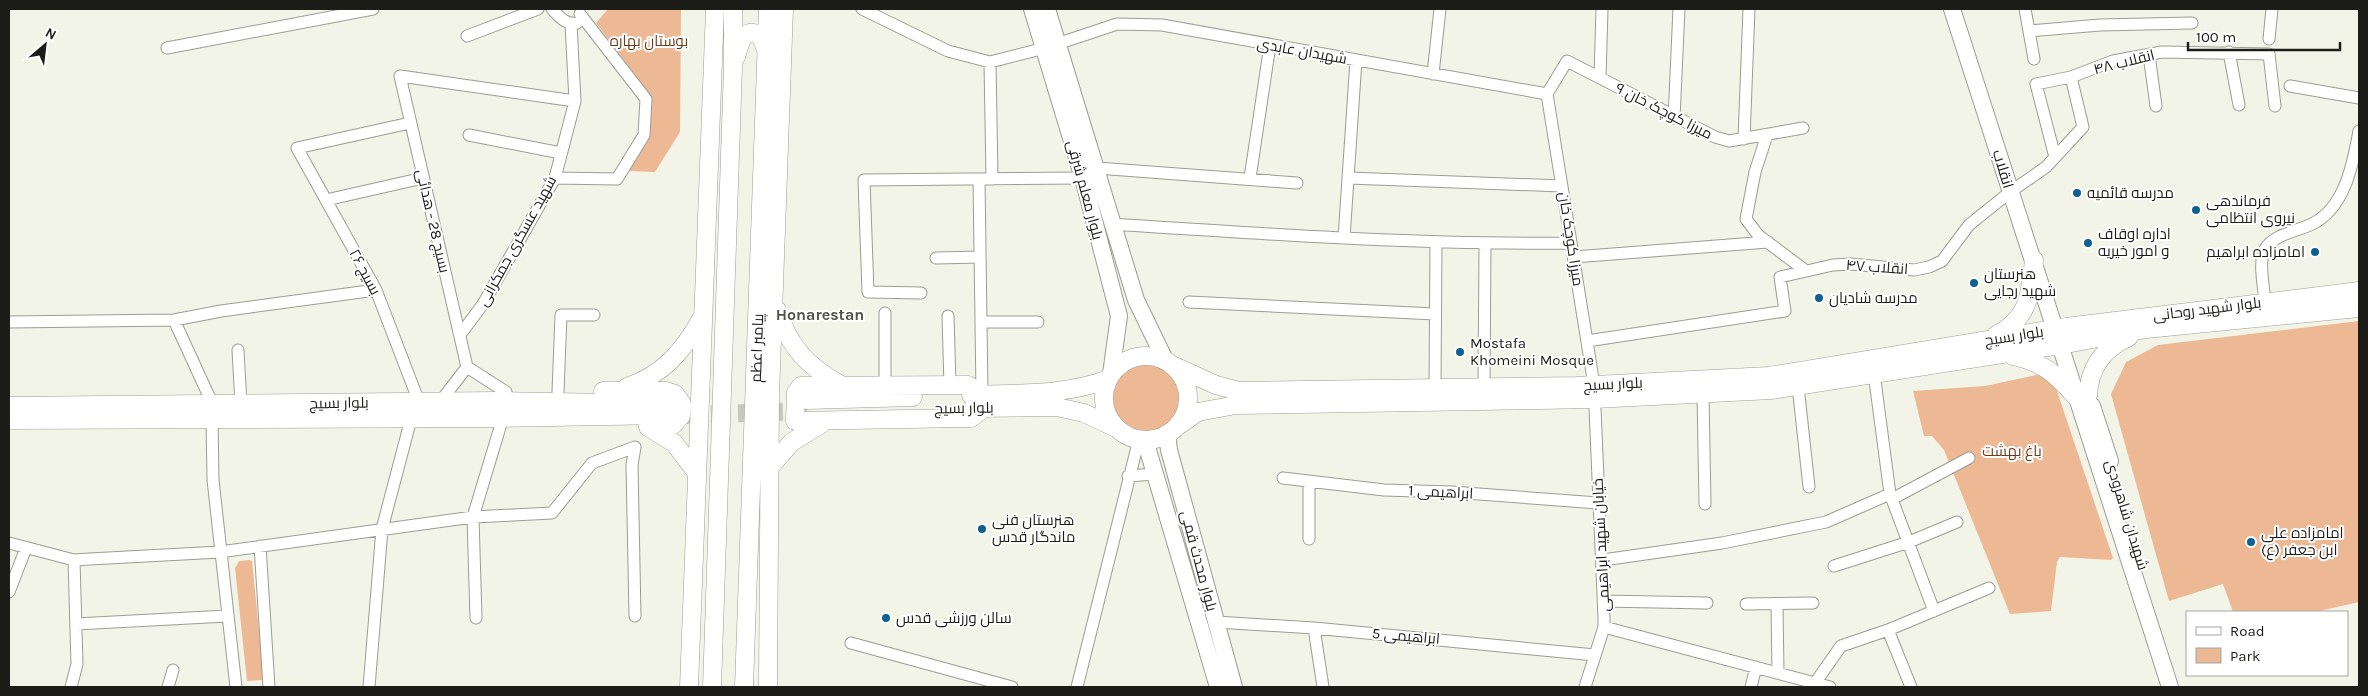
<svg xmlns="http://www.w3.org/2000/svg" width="2368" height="696" viewBox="0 0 2368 696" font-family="Karla,Cairo,sans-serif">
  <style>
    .green { fill: #ecb994 }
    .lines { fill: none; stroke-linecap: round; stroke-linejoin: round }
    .primary-tunnel { stroke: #c8c9be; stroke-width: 18; stroke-dasharray: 18 9; stroke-linecap: butt }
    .street-casing { stroke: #9c9d92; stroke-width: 13 }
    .secondary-casing { stroke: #9c9d92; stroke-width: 18 }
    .primary-casing { stroke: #9c9d92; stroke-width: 19 }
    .street { stroke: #fff; stroke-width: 11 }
    .secondary { stroke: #fff; stroke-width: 16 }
    .primary { stroke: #fff; stroke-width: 18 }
    .poi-dot { fill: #0d6092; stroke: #fff; stroke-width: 2 }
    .labels { text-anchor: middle; stroke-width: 4; stroke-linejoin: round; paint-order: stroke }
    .park-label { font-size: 15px; fill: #693e1b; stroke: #fff }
    .street-label { font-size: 15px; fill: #1c1d18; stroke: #fff }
    .poi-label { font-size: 15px; fill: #1c1d18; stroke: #fff; text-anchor: start }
    .neighbourhood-label { font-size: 16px; font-weight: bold; fill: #525249; stroke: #fff }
  </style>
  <rect width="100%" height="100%" fill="#f3f4e8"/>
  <path class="green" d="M608 9H681L680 132 655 172 627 171 649 137 652 97 596 23Z
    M2359 321V602L2315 612H2233L2223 584 2169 601 2111 394 2126 362 2158 345Z
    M1111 398a35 35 0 1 1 70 0a35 35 0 1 1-70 0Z
    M2045 373 2054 382 2113 558 2111 560 2060 557 2057 562 2051 611 2010 614 1944 450 1932 436H1924L1913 391 1985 386Z
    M249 560 252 561 264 680 247 681 235 568 239 561Z"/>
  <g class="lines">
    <path class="primary-tunnel" d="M684 415 807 411"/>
    <g class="street-casing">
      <path id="street" d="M552 9C559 16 565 25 577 23
        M862 9 948 51 990 62 1045 48 1117 24 1162 25 1547 94
        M2025 9 2034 59
        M2029 31 2100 25 2192 23
        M467 36 538 9
        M2269 39 2272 9
        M167 48 373 9
        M2229 52 2239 105
        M2149 55 2156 106
        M990 62 992 179
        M1433 74 1440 9
        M1600 78 1602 9
        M2290 86 2359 98
        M1547 94 1594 385 1604 618V627L1585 687
        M1547 94 1567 61 1715 137 1729 141 1803 128
        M1674 118 1679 9
        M410 123 297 148 376 290 419 402
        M469 135 561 153
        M1767 135 1755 172 1746 219 1758 235 1806 271
        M1744 139 1749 9
        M2055 157 2036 84 2071 77
        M1097 168 1297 183
        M555 178 617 179 644 135 646 99 580 14
        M1250 178 1270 45
        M1349 178 1562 186
        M979 179 982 394
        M326 200 423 178
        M1111 224C1265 234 1418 245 1571 243
        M1344 238 1356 60
        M1574 257 1768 242
        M936 258 980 257
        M921 293 868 292 864 180 1083 178
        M1189 302 1435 314
        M2265 302C2264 287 2258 262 2265 249 2274 234 2298 231 2312 224 2345 208 2353 164 2359 131
        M885 313V385
        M948 316 950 385
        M174 320 213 405
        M9 322 174 320 221 311 376 290
        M981 322H1038
        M460 335 483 304 555 178 575 101 571 24
        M1587 341 1785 311 1780 277 1833 265 1851 264 1914 270 1929 267 1942 261 1969 225 2010 192 2046 167 2083 127 2071 77 2113 61 2162 52 2269 54 2275 106
        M238 350 241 405
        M467 367 400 76 575 101
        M467 367 506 392
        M1874 373 1890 494 1934 611
        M1798 386 1809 487
        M1484 387 1485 244
        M1435 388 1436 242
        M558 392 561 315H594
        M1703 395 1705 504
        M440 402 467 367
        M212 419 213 480 236 687
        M1128 476 1155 474
        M1283 478 1384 490 1452 492 1598 503
        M1892 499 1969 458
        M1309 539V482
        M9 543 74 560 90 559 220 552 473 517 552 513 592 463 635 447 632 465 635 616
        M260 546 269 687
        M1603 560 1722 543 1826 522 1890 494
        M1834 566 1909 542 1957 522
        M9 592 26 548
        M1604 601 1707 603
        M1746 604 1813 603
        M1777 605 1778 673
        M476 618 473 517 501 424
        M1216 622 1314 628 1595 655
        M76 624 227 616
        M1604 627 1830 687
        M1314 628 1323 687
        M1888 630 1911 687
        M851 643 1012 687
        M1815 683 1841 646 1888 630 1989 588
        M71 687 77 664 74 560
        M168 687 173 670
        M369 687 382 529 411 419
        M1077 687 1139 439
        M1751 687 1756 667"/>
    </g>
    <g class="secondary-casing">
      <path id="secondary" d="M1032 9 1083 178 1119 316 1111 374
        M1047 9 1136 300 1166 362
        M1952 9 2170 687
        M2092 406 2110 461
        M1167 434 1169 450 1234 687
        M1145 440 1218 687"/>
    </g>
    <g class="primary-casing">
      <path id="primary" d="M736 57C740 43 743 27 760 35L767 52
        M777 310C790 348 807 366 841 385
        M1996 335C2030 318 2030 294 2034 260
        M2013 356C2046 363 2057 376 2079 400
        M1104 398a42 42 0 1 1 84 0a42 42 0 1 1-84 0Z
        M1172 365 1216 385 1239 391 1576 386 1769 376 2066 327 2359 291
        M627 387C662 375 683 352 701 319
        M603 391H666L675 394 682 404 681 416 673 425 652 427
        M982 394 968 385 801 386 796 392 795 421 963 418H971L984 408
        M971 395C1019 393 1063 396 1109 379
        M2088 396C2089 367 2104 348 2129 337
        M807 400 913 397
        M9 406 496 401 670 404
        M973 408 1057 407 1084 413 1116 428
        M9 420 494 418 665 415
        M1178 426 1198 412 1236 405 1594 399 1771 390 2061 345 2146 329 2359 308
        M648 427 674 443 697 473
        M769 468 792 442 823 423
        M689 687 715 9
        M712 687 733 67V9
        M744 687 768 9
        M768 687 770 395 784 9"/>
    </g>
    <use href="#street" class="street"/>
    <use href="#secondary" class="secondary"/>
    <use href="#primary" class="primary"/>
  </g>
  <g class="poi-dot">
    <circle cx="2077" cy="193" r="5"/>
    <circle cx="2196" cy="210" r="5"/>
    <circle cx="2088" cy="243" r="5"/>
    <circle cx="2315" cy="252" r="5"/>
    <circle cx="1974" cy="283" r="5"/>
    <circle cx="1819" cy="298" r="5"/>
    <circle cx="1460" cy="352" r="5"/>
    <circle cx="982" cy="529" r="5"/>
    <circle cx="2251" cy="542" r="5"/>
    <circle cx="886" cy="618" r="5"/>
  </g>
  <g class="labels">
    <g class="park-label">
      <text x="649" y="46">بوستان بهاره</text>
      <text x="2012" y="456">باغ بهشت</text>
    </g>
    <g class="street-label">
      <text transform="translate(1302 51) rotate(10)" y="5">شهیدان عابدی</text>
      <text transform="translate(2124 62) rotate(-14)" y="5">انقلاب ۴۸</text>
      <text transform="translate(1664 111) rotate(27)" y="5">میرزا کوچک خان ۹</text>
      <text transform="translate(2003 169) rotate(73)" y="5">انقلاب</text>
      <text transform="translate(1085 190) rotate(75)" y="5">بلوار معلم شرقی</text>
      <text transform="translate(433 221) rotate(77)" y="5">بسیج 28 - هدائی</text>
      <text transform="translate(1571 239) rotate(81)" y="5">میرزا کوچک خان</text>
      <text transform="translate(517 241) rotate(-61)" y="5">شهید عسگری جمکرانی</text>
      <text transform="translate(1877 267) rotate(4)" y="5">انقلاب ۴۷</text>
      <text transform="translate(365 272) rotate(62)" y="5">بسیج ۲۶</text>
      <text transform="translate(2207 309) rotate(-7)" y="5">بلوار شهید روحانی</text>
      <text transform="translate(2014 336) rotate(-9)" y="5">بلوار بسیج</text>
      <text transform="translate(757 348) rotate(-88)" y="5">پیامبر اعظم</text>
      <text transform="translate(1613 384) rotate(-3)" y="5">بلوار بسیج</text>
      <text transform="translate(339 403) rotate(-1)" y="5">بلوار بسیج</text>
      <text transform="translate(964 408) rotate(-1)" y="5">بلوار بسیج</text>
      <text transform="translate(1441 492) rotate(3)" y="5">ابراهیمی 1</text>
      <text transform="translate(2127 515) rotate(73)" y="5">شهیدان شاهرودی</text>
      <text transform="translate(1601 545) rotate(-93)" y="5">خیابان شهید ابراهیمی</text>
      <text transform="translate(1199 561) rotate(75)" y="5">بلوار محدث قمی</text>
      <text transform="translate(1406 636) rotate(5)" y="5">ابراهیمی 5</text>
    </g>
    <g class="poi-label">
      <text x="2087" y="198">مدرسه قائمیه</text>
      <text x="2206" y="206">فرماندهی<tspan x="2206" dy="17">نیروی انتظامی</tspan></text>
      <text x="2098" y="239">اداره اوقاف<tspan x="2098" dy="17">و امور خیریه</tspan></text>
      <text x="2305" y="257" text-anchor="end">امامزاده ابراهیم</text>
      <text x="1984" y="279">هنرستان<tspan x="1984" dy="17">شهید رجایی</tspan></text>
      <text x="1829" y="303">مدرسه شادیان</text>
      <text x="1470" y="348">Mostafa<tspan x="1470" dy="17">Khomeini Mosque</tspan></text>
      <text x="992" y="525">هنرستان فنی<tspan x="992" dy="17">ماندگار قدس</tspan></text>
      <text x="2261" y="538">امامزاده علی‌<tspan x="2261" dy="17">ابن جعفر (ع)</tspan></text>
      <text x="896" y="623">سالن ورزشی قدس</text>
    </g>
    <g class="neighbourhood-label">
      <text x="820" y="320">Honarestan</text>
    </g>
  </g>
  <rect width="2368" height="696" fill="none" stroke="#1c1d18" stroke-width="20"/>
  <rect x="2186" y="611" width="162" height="65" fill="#ffffff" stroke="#a4a5a3"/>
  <rect x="2196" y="627" width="25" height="8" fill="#ffffff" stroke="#a4a5a3"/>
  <text x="2230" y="636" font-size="15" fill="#1c1d18">Road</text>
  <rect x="2196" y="648" width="25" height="15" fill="#ecb994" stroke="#a4a5a3"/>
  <text x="2230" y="661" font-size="15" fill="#1c1d18">Park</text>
  <g transform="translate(45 45) rotate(28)" stroke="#ffffff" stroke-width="4" paint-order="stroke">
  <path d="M0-4L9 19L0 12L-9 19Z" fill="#1c1d18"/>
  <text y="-8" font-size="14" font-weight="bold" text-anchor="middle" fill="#1c1d18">N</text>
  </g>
  <path d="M2188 42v8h152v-8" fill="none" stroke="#1c1d18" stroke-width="2.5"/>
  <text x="2196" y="42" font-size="15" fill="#1c1d18" stroke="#ffffff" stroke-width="4" paint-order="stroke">100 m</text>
</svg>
